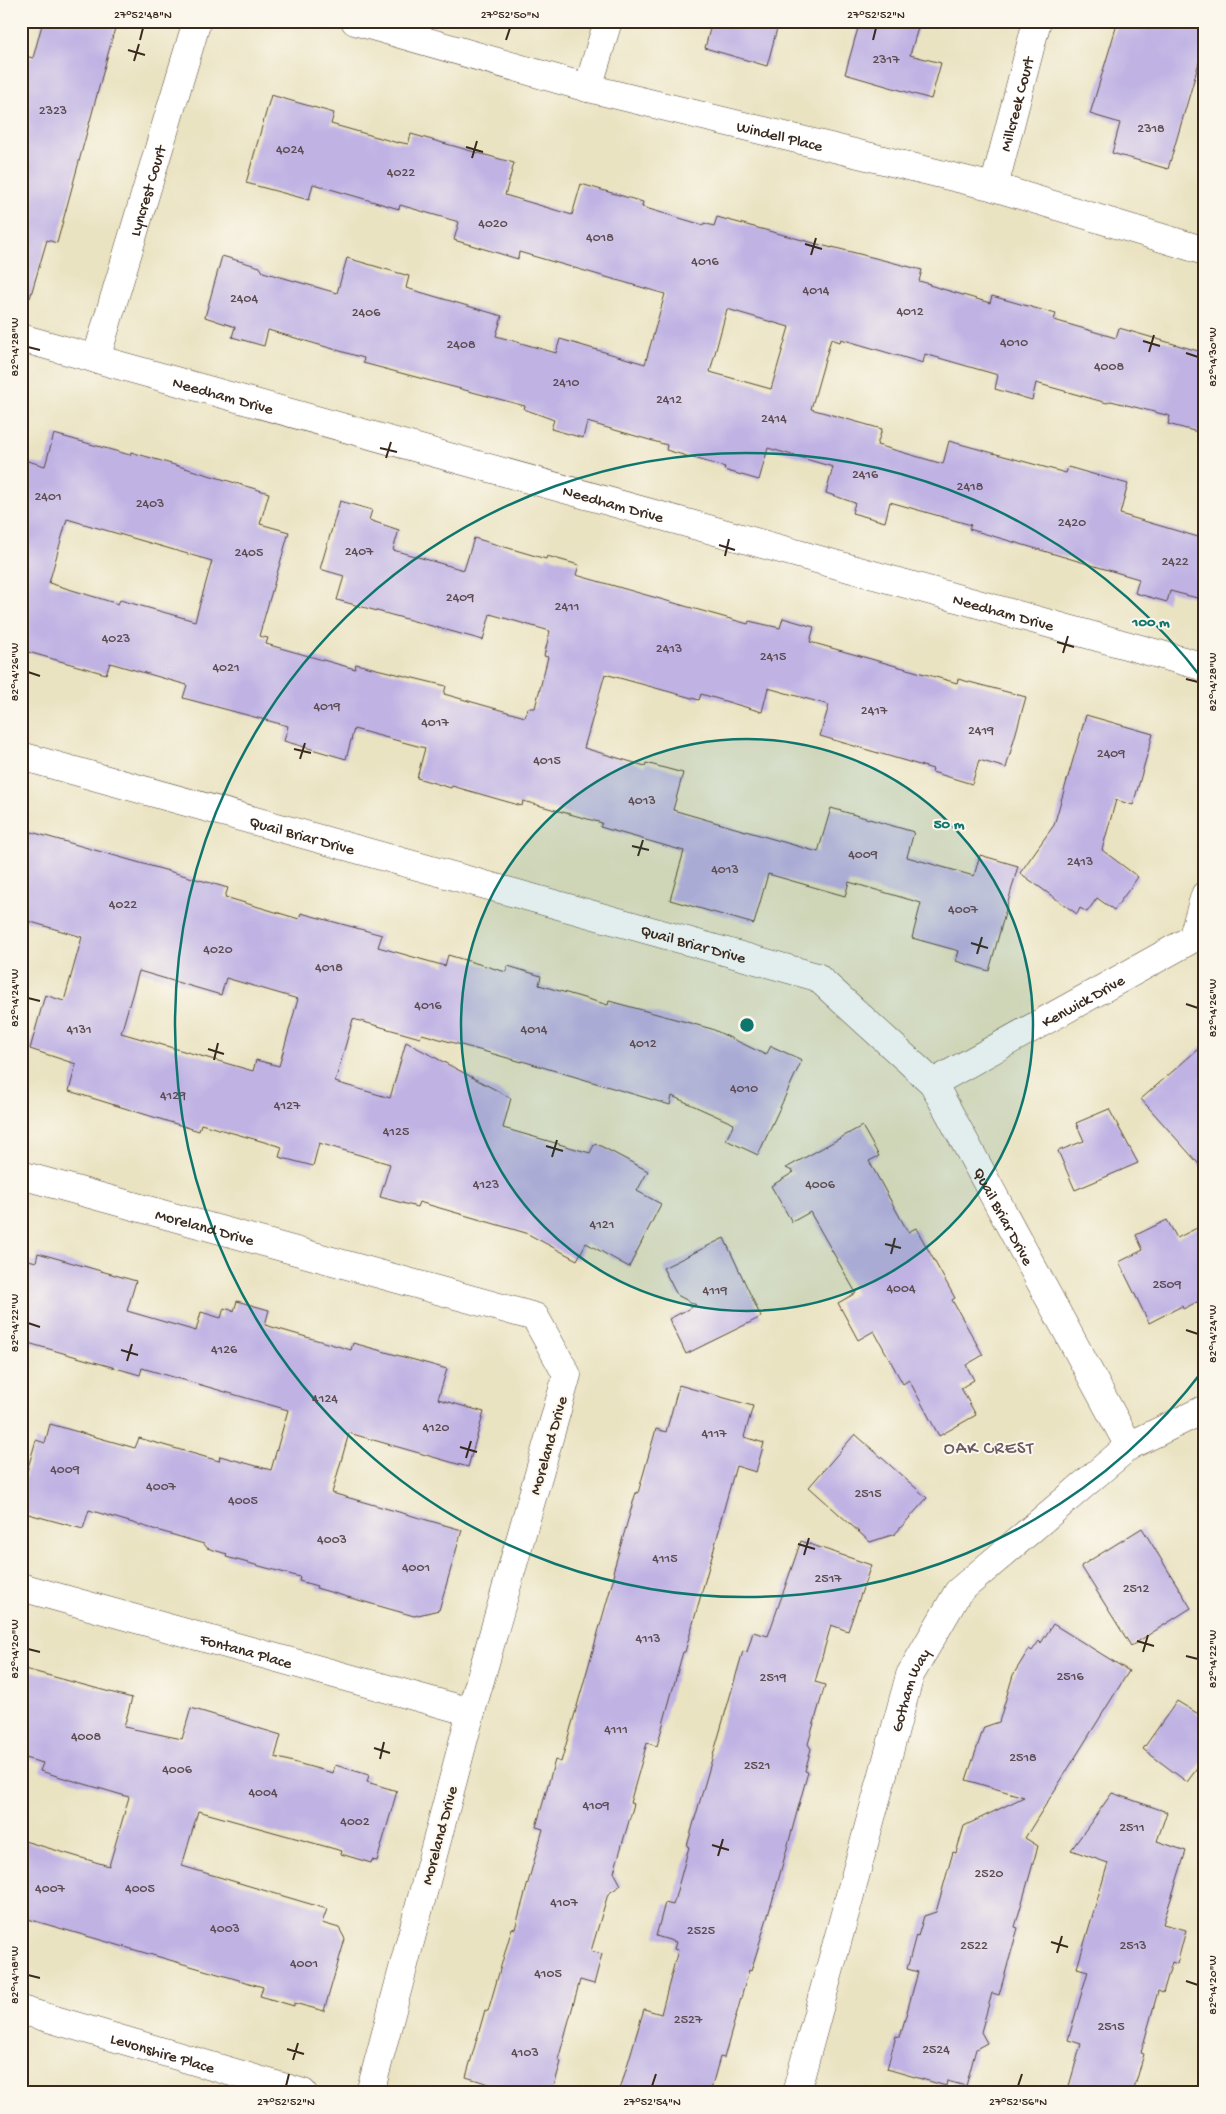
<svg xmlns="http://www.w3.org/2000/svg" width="1226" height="2114" viewBox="0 0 1226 2114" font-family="'Gochi Hand',sans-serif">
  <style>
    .building { fill: #c0b3e4; fill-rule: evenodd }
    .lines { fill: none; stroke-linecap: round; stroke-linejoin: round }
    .minor-casing { stroke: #554637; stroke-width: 29 }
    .minor { stroke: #fff; stroke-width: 28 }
    .ticks { fill: none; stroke: #3b2a1e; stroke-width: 2 }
    .ring { fill: none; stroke: #0f766e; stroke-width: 2.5 }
    .labels { text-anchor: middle; stroke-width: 4; stroke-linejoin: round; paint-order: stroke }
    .number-label { font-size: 14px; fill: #5c4c50 }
    .street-label { font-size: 16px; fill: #3b2a1e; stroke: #fbf7ec }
    .neighbourhood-label { font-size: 18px; letter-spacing: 1px; fill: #6a5a63; stroke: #fbf7ec }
    .centre { fill: #0f766e; stroke: #fbf7ec; stroke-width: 2.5 }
    .ring-label { font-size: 15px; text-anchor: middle; font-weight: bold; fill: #0f766e; stroke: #fbf7ec; stroke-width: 4; stroke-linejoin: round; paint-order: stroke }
    .neatline { fill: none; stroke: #3b2a1e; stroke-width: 2 }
    .ticks-label { font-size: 12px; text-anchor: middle; fill: #3b2a1e }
  </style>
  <rect width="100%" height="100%" fill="#fbf7ec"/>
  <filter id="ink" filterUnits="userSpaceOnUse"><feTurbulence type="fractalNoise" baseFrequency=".02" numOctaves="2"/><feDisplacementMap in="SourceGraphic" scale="10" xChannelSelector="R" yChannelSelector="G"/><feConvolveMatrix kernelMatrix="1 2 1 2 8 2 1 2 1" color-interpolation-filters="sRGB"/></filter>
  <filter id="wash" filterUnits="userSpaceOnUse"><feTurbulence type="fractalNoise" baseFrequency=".0096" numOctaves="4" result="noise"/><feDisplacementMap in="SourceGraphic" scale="20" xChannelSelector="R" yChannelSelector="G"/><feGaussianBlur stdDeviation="1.12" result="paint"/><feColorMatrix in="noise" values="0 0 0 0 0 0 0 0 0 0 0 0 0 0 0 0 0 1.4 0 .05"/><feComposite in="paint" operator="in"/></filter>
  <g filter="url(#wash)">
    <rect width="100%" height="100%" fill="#eae3c2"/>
    <g id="blocks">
      <path class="building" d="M43 21H107L106 26 115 28 57 243 47 240 30 298 21 297V55L33 58Z
        M712 21H779L767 66 705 48Z
        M860 21H920L910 55 941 63 931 99 845 74Z
        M1118 21H1205V42L1168 169 1112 153 1120 123 1090 114Z
        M271 95 334 113 331 124 398 143V142L408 144 411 134 514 163 505 195 572 215 581 184 643 202 642 207 703 225 704 223 714 226 717 217 832 248V247L922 270 919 281 930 284 929 285 990 303 992 296 1056 314 1054 320 1116 338 1119 328 1205 353V434L1168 424 1170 416 1111 401 1107 403 1036 383 1032 400 995 389 998 375 925 354 923 363 841 339 840 342 831 339 811 409 882 429 877 445 943 464 949 441 1066 473 1068 467 1128 484 1120 514 1205 539V600L1170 591 1167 602 1135 593 1139 579 969 529 971 525 890 502 885 522 852 513 855 503 826 493 833 467 768 448 759 480 724 470 725 467 666 450 667 445 587 422 583 438 551 429 554 420 524 409 525 406 363 363 364 358 268 330 264 346 232 337 235 327 205 317 222 256 260 267 263 272 337 293 347 258 409 276 406 288 502 316 496 336 556 353 560 339 645 364 665 294 519 252 518 259 454 240 459 222 400 205 399 209 313 184 309 200 246 183ZM727 309 789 327 771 389 710 372Z
        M54 434 130 455 131 452 269 493 260 524 289 532 259 636 268 638 266 644 355 669 356 664 446 686 444 694 525 717 528 708H535L548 657 544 656 550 631 490 614 483 640 337 600 344 576 320 569 340 501 372 510 369 520 399 530 393 550 464 570 474 538 546 559 547 556 579 565 576 575 748 624 749 621 780 628 783 618 814 627 810 642 957 683 958 679 1026 697 1006 768 979 760 972 784 932 772 933 769 820 736 829 705 768 688 762 712 701 694 699 700 605 674 584 748 645 766 646 763 683 773 673 810 818 852 831 808 914 832 907 857 974 876 980 855 1018 866 989 971 956 961 959 951 912 938 921 903 849 882 845 896 768 874 754 924 702 909 670 900 684 851 600 827 602 823 523 801 522 806 452 786 451 788 417 778 425 748 354 729 346 759 284 741 288 726 183 698 187 685 110 663 106 674 21 650V459L45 466ZM67 519 212 561 195 621 120 600 118 604 49 583Z
        M1086 715 1153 734 1133 805 1116 800 1102 850 1138 877 1114 910 1097 898 1087 912 1080 908 1077 914 1020 873 1054 825Z
        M28 831 228 888 225 897 299 919 301 913 382 935 378 947 445 966 448 955 506 972 508 966 541 976 539 985 608 1005 609 1001 712 1029 766 1055 771 1046 802 1060 758 1155 726 1140 734 1124 672 1096 670 1105 522 1061V1062L422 1034 420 1038 353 1019 335 1082 390 1098 406 1042 511 1098 503 1128 590 1153 595 1143 648 1171 637 1191 661 1204 629 1267 586 1243 577 1260 526 1233 419 1202 417 1207 380 1197 390 1164 319 1143 313 1166 279 1157 282 1147 201 1124 199 1131 69 1091 76 1064 30 1049 45 995 64 1001 82 937 21 919V857ZM139 971 221 995 226 978 298 999 279 1066 256 1060 253 1071 121 1033Z
        M1205 1043V1171L1141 1099Z
        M1109 1109 1138 1163 1075 1190 1058 1151 1084 1141 1076 1123Z
        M862 1126 879 1156 869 1161 908 1232 916 1228 955 1298 952 1300 983 1355 966 1365 974 1380 961 1388 976 1415 939 1436 909 1380 903 1384 874 1331 858 1340 838 1303 856 1293 810 1212 792 1222 771 1186 794 1172 786 1168Z
        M1167 1220 1177 1238 1205 1224V1298L1183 1309 1182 1306 1149 1323 1119 1262 1143 1250 1136 1235Z
        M724 1238 761 1317 686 1354 669 1319 696 1305 677 1295 663 1268Z
        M38 1253 136 1281 127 1311 196 1331 201 1312 221 1318 224 1308 234 1311 237 1301 269 1310 265 1325 351 1350 353 1343 447 1369 438 1399 484 1412 468 1467 349 1433 332 1493 462 1530 439 1610 414 1616 316 1588 317 1586 299 1581 300 1577 226 1557 227 1554 207 1548 204 1544 89 1510 83 1529 21 1512V1492L36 1440 45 1443 50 1424 135 1448 139 1438 219 1461 220 1456 271 1470 288 1410 142 1368 140 1375 21 1341V1258L36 1262Z
        M679 1385 753 1406 744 1437 764 1443 756 1472 736 1466 719 1526 720 1527 685 1652H683L657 1746 647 1743 630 1803 634 1804 614 1872 621 1885 608 1894 591 1951 602 1954 594 1984 580 1980 558 2060 561 2062 552 2093H519L466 2077 485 2010 488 2011 512 1928 515 1929 543 1829 536 1827 555 1760 561 1762 615 1573 613 1572 636 1492 638 1493 656 1429 666 1432Z
        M855 1434 927 1498 895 1534 870 1542 809 1487Z
        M1142 1528 1191 1608 1131 1646 1081 1566Z
        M801 1541 871 1565 848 1631 831 1625 815 1682 825 1685 808 1744 811 1749 805 1771 808 1772 775 1892 751 1971 749 1970 724 2058 720 2057 710 2093H619L644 2009 661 2014 678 1950 674 1949 676 1942 656 1936 665 1903 673 1905 689 1847 687 1846 743 1651 747 1652 753 1632 768 1636Z
        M1053 1624 1129 1671 1025 1838 1038 1846 1015 1927 1018 1928 999 1995 992 1993 981 2032 987 2043 976 2049 966 2086 947 2081 946 2086 887 2069 896 2036 900 2037 918 1972 907 1969 916 1935 918 1936 924 1916 936 1912 953 1852 956 1853 964 1826 1024 1797 966 1780 984 1727 999 1722 1013 1675 1029 1649 1032 1651 1039 1641 1041 1643Z
        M21 1668 132 1698 124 1727 182 1739 191 1708 281 1735 275 1757 333 1773 335 1765 369 1775 367 1782 397 1791 377 1861 372 1860 371 1863 341 1854 342 1851 198 1811 182 1866 327 1909 322 1923 339 1928 345 1939 324 2011 294 2003V2006L260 1996 263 1987 21 1917V1840L109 1866 129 1797 40 1771 43 1763 21 1757Z
        M1177 1701 1205 1718V1758L1187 1782 1143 1749Z
        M1112 1793 1167 1812 1157 1841 1186 1851 1163 1924 1186 1930 1177 1964 1172 1962 1163 1993 1158 1991 1141 2053 1144 2054 1133 2093H1067L1081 2044 1068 2040 1088 1971 1077 1968 1108 1863 1071 1850Z"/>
    </g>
  </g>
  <g filter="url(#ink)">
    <use href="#blocks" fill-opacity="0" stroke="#554637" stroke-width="1"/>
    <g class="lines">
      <g class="minor-casing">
        <g id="minor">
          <path id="s1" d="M355 21 588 88 994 187 1205 251"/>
          <path d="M588 88 608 21"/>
          <path id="s2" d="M994 187 1037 21"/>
          <path id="s3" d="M21 338 1205 667"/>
          <path id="s4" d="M96 359 197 21"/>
          <path id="s5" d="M21 756 817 977 933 1083 1129 1446"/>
          <path id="s6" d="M933 1083 1192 939 1205 895"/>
          <path id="s7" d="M21 1175 535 1317 567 1375 471 1712 370 2093"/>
          <path id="s8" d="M21 1587 471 1712"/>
          <path id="s9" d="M21 2010 303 2093"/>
          <path id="s10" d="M796 2093 910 1675 958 1592 1129 1446 1205 1409"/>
        </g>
      </g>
      <use href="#minor" class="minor"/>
    </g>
  </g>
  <path class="ticks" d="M140 40 143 28M506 40 510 28M873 40 876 28M128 50 145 55M134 61 139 44M466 147 483 152M472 158 477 141M805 244 822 249M811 255 816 238M1143 341 1160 346M28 347 40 350M1149 352 1154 335M1186 353 1198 357M380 448 397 452M386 458 391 442M719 545 735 550M725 556 729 539M1057 642 1074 647M1063 653 1068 636M28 672 40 676M1186 679 1198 682M294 749 311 753M300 759 305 743M632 846 649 850M638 856 643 840M971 943 988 948M977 954 982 937M28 998 40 1001M1186 1004 1198 1008M208 1049 224 1054M214 1060 218 1043M546 1146 563 1151M552 1157 557 1140M885 1244 901 1248M891 1254 895 1238M28 1323 40 1327M1186 1330 1198 1334M121 1350 138 1355M127 1361 132 1344M460 1447 477 1452M466 1458 471 1441M798 1544 815 1549M804 1555 809 1538M1137 1641 1154 1646M28 1649 40 1652M1143 1652 1148 1635M1186 1656 1198 1659M374 1748 390 1753M380 1759 384 1742M712 1845 729 1850M718 1856 723 1839M1051 1942 1068 1947M1057 1953 1062 1936M28 1975 40 1978M1186 1981 1198 1985M287 2049 304 2054M293 2060 298 2043M286 2086 289 2074M652 2086 656 2074M1018 2086 1022 2074"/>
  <circle cx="747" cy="1025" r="286" fill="#0f766e" fill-opacity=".12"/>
  <g class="ring">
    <circle cx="747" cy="1025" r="286"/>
    <path d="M1204 1369A572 572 0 1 1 1204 681"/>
  </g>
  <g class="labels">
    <g class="number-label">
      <text x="886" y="63">2317</text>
      <text x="53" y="114">2323</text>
      <text x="1151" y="132">2318</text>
      <text x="290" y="153">4024</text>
      <text x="401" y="176">4022</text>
      <text x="493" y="227">4020</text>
      <text x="600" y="241">4018</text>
      <text x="705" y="265">4016</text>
      <text x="816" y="294">4014</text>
      <text x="244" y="302">2404</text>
      <text x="910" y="315">4012</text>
      <text x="366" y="316">2406</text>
      <text x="1014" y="346">4010</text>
      <text x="461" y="348">2408</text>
      <text x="1109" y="370">4008</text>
      <text x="566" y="386">2410</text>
      <text x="669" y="403">2412</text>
      <text x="774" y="422">2414</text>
      <text x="865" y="478">2416</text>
      <text x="970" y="490">2418</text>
      <text x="48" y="500">2401</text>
      <text x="150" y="507">2403</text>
      <text x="1072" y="526">2420</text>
      <text x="359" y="555">2407</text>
      <text x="249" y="556">2405</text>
      <text x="1175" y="565">2422</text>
      <text x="460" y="601">2409</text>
      <text x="567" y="610">2411</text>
      <text x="116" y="642">4023</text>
      <text x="669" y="652">2413</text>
      <text x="773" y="660">2415</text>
      <text x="226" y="671">4021</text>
      <text x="327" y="710">4019</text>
      <text x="874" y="714">2417</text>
      <text x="435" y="726">4017</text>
      <text x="981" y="734">2419</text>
      <text x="1111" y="757">2409</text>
      <text x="547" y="764">4015</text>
      <text x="642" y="804">4013</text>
      <text x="863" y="858">4009</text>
      <text x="1080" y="865">2413</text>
      <text x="725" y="873">4013</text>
      <text x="123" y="908">4022</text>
      <text x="963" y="913">4007</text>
      <text x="218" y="953">4020</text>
      <text x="329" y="971">4018</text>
      <text x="428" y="1009">4016</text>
      <text x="79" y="1033">4131</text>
      <text x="534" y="1033">4014</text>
      <text x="643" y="1047">4012</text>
      <text x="744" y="1092">4010</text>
      <text x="173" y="1099">4129</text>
      <text x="287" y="1109">4127</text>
      <text x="396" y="1135">4125</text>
      <text x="486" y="1188">4123</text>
      <text x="820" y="1188">4006</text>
      <text x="602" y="1228">4121</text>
      <text x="1167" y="1288">2509</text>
      <text x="901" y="1292">4004</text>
      <text x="715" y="1294">4119</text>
      <text x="224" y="1353">4126</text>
      <text x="325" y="1402">4124</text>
      <text x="436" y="1431">4120</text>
      <text x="714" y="1437">4117</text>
      <text x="65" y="1473">4009</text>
      <text x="161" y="1490">4007</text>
      <text x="868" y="1497">2515</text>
      <text x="243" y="1504">4005</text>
      <text x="332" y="1543">4003</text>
      <text x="665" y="1562">4115</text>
      <text x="416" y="1571">4001</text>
      <text x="828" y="1582">2517</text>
      <text x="1136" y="1592">2512</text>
      <text x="648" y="1642">4113</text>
      <text x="1070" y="1680">2516</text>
      <text x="773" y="1681">2519</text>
      <text x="616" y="1733">4111</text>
      <text x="86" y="1740">4008</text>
      <text x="1023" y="1761">2518</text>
      <text x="757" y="1769">2521</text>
      <text x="177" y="1773">4006</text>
      <text x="263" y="1796">4004</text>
      <text x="596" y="1809">4109</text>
      <text x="355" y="1825">4002</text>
      <text x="1132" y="1831">2511</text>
      <text x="989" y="1877">2520</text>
      <text x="50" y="1892">4007</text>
      <text x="140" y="1892">4005</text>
      <text x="564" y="1906">4107</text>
      <text x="225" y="1932">4003</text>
      <text x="701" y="1934">2525</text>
      <text x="974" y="1949">2522</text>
      <text x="1133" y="1949">2513</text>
      <text x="304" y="1967">4001</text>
      <text x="548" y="1977">4105</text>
      <text x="688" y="2023">2527</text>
      <text x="1111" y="2030">2515</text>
      <text x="936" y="2053">2524</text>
      <text x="525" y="2056">4103</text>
    </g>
    <g class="street-label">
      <text dy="6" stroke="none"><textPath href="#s2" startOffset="86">Millcreek Court</textPath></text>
      <text dy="6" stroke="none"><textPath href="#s1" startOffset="440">Windell Place</textPath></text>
      <text dy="6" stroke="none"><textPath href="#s4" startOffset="176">Lyncrest Court</textPath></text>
      <text dy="6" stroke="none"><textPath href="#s3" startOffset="210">Needham Drive</textPath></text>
      <text dy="6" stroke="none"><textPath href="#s3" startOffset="615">Needham Drive</textPath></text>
      <text dy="6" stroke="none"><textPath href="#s3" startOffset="1020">Needham Drive</textPath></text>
      <text dy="6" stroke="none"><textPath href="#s5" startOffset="292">Quail Briar Drive</textPath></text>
      <text dy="6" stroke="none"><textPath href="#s5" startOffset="698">Quail Briar Drive</textPath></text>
      <text dy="6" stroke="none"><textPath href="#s6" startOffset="171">Kenwick Drive</textPath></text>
      <text dy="6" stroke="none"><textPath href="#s5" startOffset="1134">Quail Briar Drive</textPath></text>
      <text dy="6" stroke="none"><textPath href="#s7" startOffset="191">Moreland Drive</textPath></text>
      <text transform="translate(547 1445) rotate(-74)" y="6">Moreland Drive</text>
      <text dy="6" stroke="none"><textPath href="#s8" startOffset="234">Fontana Place</textPath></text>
      <text dy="6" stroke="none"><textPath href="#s10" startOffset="419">Gotham Way</textPath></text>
      <text transform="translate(438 1835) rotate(-75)" y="6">Moreland Drive</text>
      <text dy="6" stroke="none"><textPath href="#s9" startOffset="148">Levonshire Place</textPath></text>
    </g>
    <g class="neighbourhood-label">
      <text x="989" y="1453">OAK CREST</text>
    </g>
  </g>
  <circle cx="747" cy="1025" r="8" class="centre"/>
  <g class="ring-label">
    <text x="1151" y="626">100 m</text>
    <text x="949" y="828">50 m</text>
  </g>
  <rect width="1226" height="2114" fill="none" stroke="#fbf7ec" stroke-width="55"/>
  <rect x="28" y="28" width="1170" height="2058" class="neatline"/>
  <g class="ticks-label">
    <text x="143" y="18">27°52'48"N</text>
    <text x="510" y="18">27°52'50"N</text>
    <text x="876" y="18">27°52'52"N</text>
    <text transform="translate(14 347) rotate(-90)" y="4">82°14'28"W</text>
    <text transform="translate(1212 357) rotate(-90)" y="4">82°14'30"W</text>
    <text transform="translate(14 672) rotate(-90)" y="4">82°14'26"W</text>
    <text transform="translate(1212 682) rotate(-90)" y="4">82°14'28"W</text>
    <text transform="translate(14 998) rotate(-90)" y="4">82°14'24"W</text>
    <text transform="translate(1212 1008) rotate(-90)" y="4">82°14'26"W</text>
    <text transform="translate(14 1323) rotate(-90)" y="4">82°14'22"W</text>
    <text transform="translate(1212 1334) rotate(-90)" y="4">82°14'24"W</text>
    <text transform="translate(14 1649) rotate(-90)" y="4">82°14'20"W</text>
    <text transform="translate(1212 1659) rotate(-90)" y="4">82°14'22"W</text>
    <text transform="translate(14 1975) rotate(-90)" y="4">82°14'18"W</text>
    <text transform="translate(1212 1985) rotate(-90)" y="4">82°14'20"W</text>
    <text x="286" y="2105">27°52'52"N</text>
    <text x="652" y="2105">27°52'54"N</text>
    <text x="1018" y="2105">27°52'56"N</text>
  </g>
</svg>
